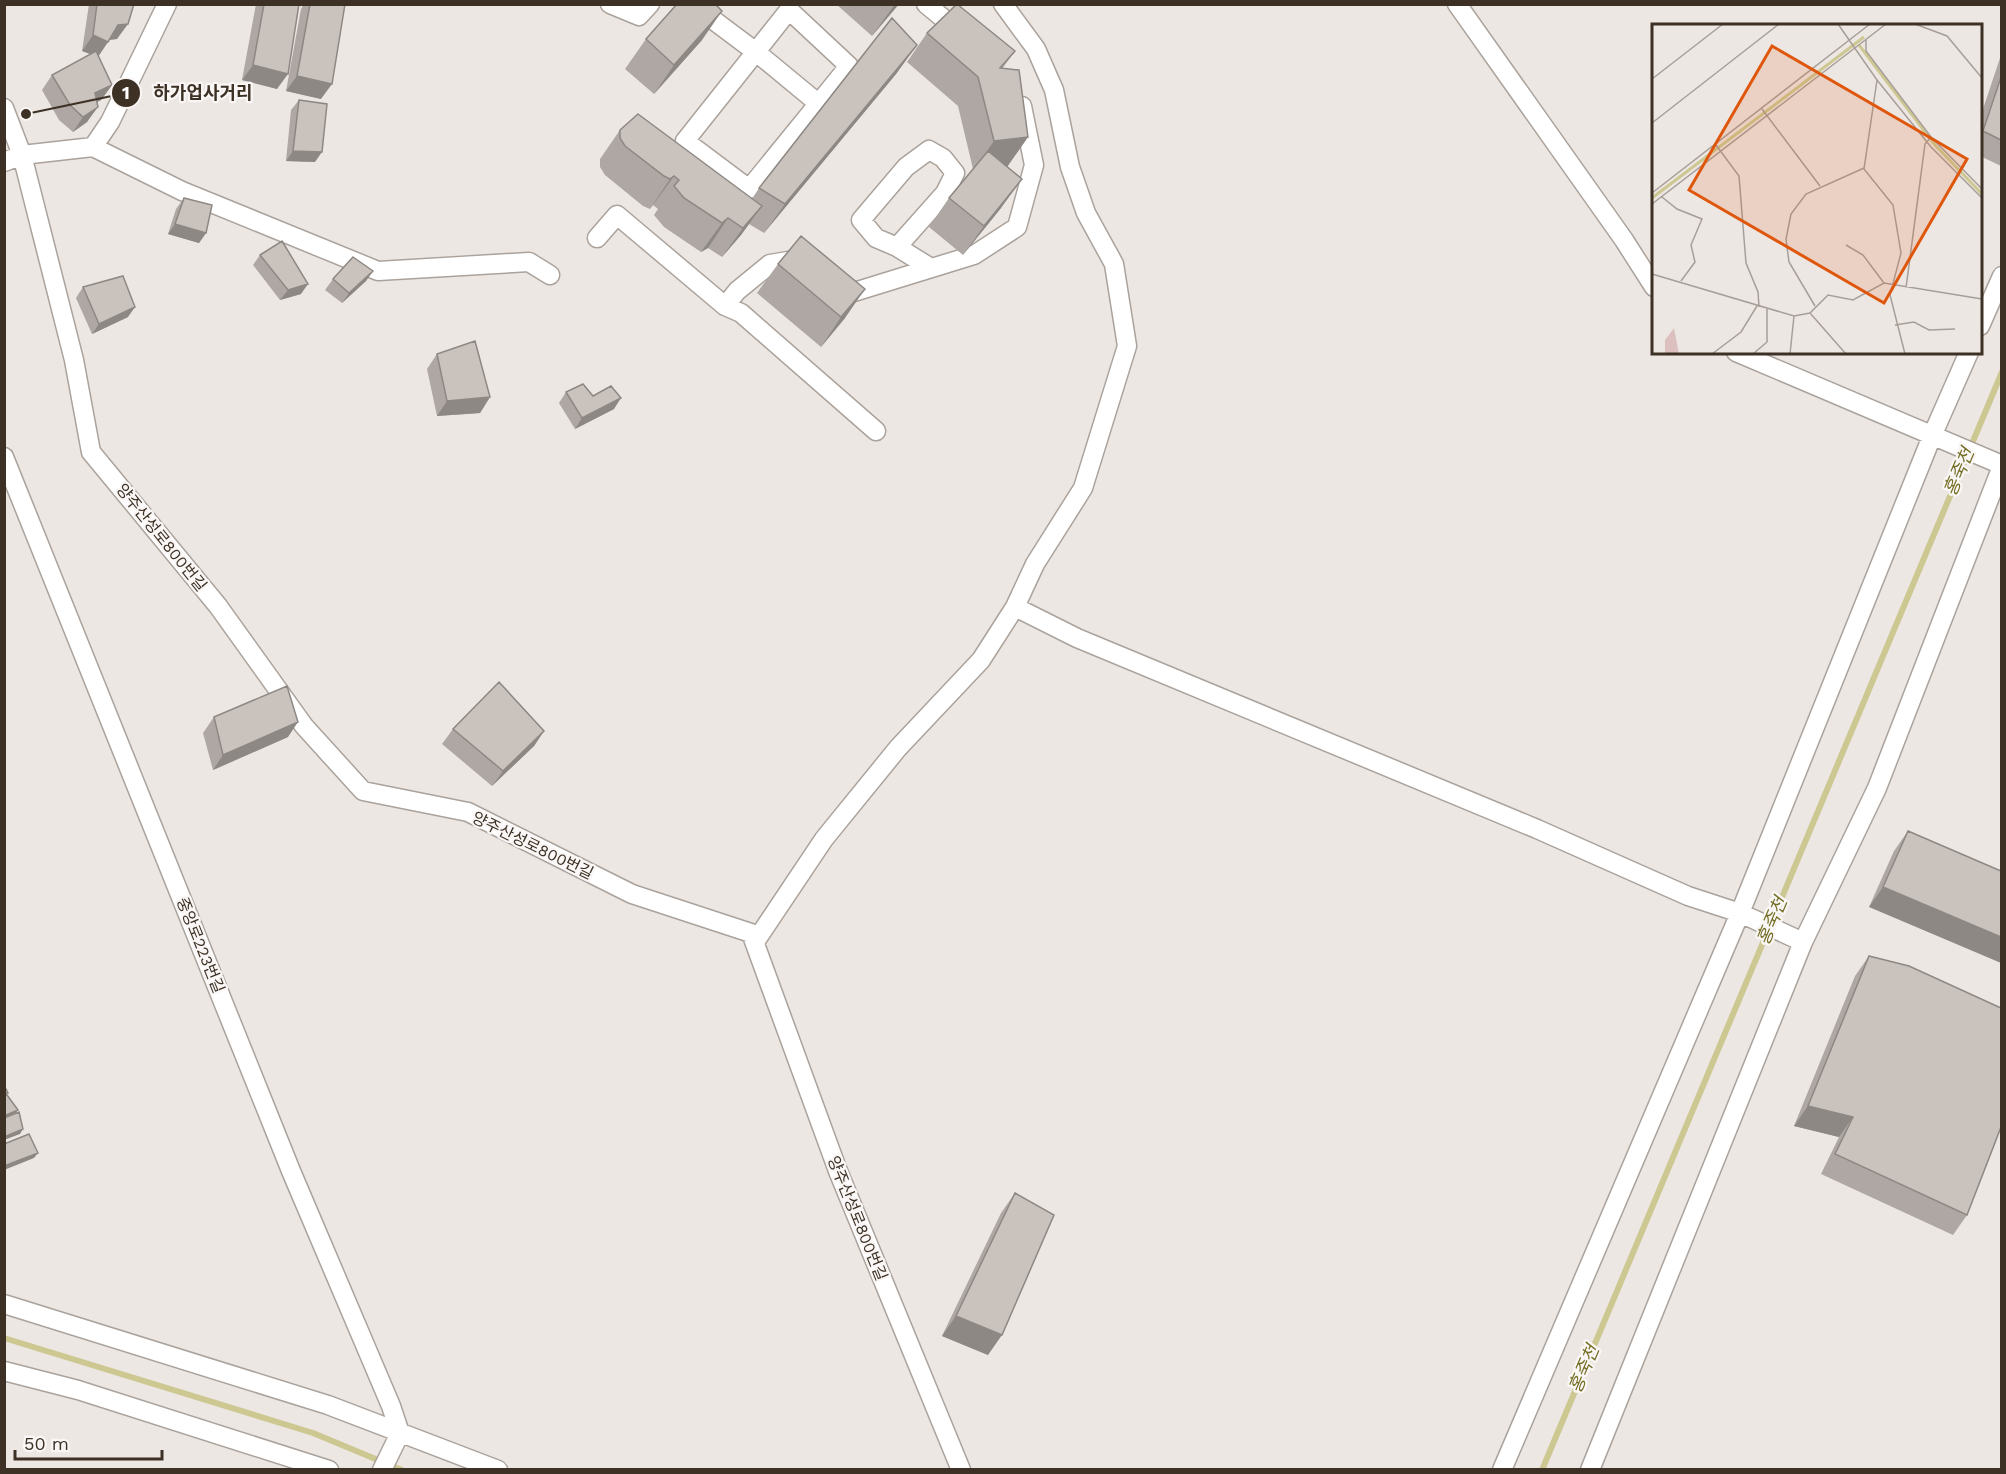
<svg xmlns="http://www.w3.org/2000/svg" width="2006" height="1474" viewBox="0 0 2006 1474" font-family="'Work Sans','Noto Sans KR',sans-serif">
  <style>
    .lines { fill: none; stroke-linecap: round; stroke-linejoin: round }
    .stream { stroke: #cdc891; stroke-width: 6 }
    .minor-casing { stroke: #aaa29b; stroke-width: 21 }
    .minor { stroke: #fff; stroke-width: 18 }
    .wall { fill: #aea7a3 }
    .shaded-wall { fill: #8d8884 }
    .building { fill: #cac2bd; stroke: #8d8884; stroke-width: 1.5 }
    .labels { text-anchor: middle; stroke-width: 4.5; stroke-linejoin: round; paint-order: stroke }
    .street-label { font-size: 16px; fill: #3d3125; stroke: #f9f6f5 }
    .water-label { font-size: 18px; font-style: italic; fill: #746e24; stroke: #f9f6f5 }
    .inset-river { fill: none; stroke: #cdc891; stroke-width: 3 }
    .inset-road { fill: none; stroke: #a79e98; stroke-width: 1.5 }
    .view { fill: #df570d; fill-opacity: 0.15; stroke: #df570d; stroke-width: 3 }
    .inset-edge { fill: none; stroke: #3d3125; stroke-width: 3 }
    .leader { fill: none; stroke: #3d3125; stroke-width: 2 }
    .callout-dot { fill: #3d3125; stroke: #f9f6f5; stroke-width: 2 }
    .mark-label { font-size: 18px; text-anchor: middle; font-weight: bold; fill: #fff }
    .callout-label { font-size: 18px; text-anchor: middle; font-weight: bold; fill: #3d3125; stroke: #f9f6f5; stroke-width: 4.5; stroke-linejoin: round; paint-order: stroke }
  </style>
  <rect width="100%" height="100%" fill="#ede7e4"/>
  <g class="lines">
    <path class="stream" d="M4 1338 313 1433 402 1470
      M1542 1470 2002 372"/>
    <g class="minor-casing">
      <path id="minor" d="M610 4 639 16 650 4
        M692 4 756 52 819 104
        M926 4 962 34
        M1457 4 1624 240 1654 287
        M789 10 849 66 749 189 685 141Z
        M4 108 22 155 74 360 91 452 218 606 304 726 363 791 468 812 632 894 751 933 838 1171 961 1470
        M93 147 182 191 378 271 529 262 550 275
        M4 162 22 155 93 147 110 122 167 4
        M597 238 617 215 725 306 741 313 876 431
        M897 247 945 193 955 173 943 158 929 150 906 167 861 220 876 238 897 247 931 268
        M842 287 854 292 974 255 1017 227 1034 165 1022 106
        M725 306 737 291 770 264 800 259
        M1980 326 2002 276
        M1736 352 2002 465
        M4 457 291 1171 391 1406 400 1433 382 1470
        M1015 607 1077 638 1537 829 1688 896 1740 913 1803 942
        M755 942 824 839 898 748 981 660 1015 607 1035 564 1083 488 1127 346 1114 264 1086 213 1070 167 1054 90 1036 49 1003 4
        M4 1304 328 1405 498 1470
        M4 1371 78 1390 329 1470
        M1502 1470 1740 913 1932 436 1969 352
        M1590 1470 1803 942 1877 788 2002 466"/>
    </g>
    <use href="#minor" class="minor"/>
  </g>
  <path class="wall" d="M89 4H134L117 39 109 40 98 56 112 85 101 100 97 102 87 122 73 132 59 120 42 90 52 75 91 54 82 51Z
    M256 4H299L277 89 242 80Z
    M304 4H345L321 99 286 91 301 9Z
    M836 4H899L872 36Z
    M927 33 1015 51 1002 69 1028 137 1007 167 1001 208 963 255 929 227 949 198 973 169 958 106 907 62Z
    M646 39 702 40 654 94 625 69Z
    M917 45 896 74 764 233 749 224 741 235 722 257 708 248 701 252 664 227 654 215 658 209 653 205 650 209 643 206 605 175 600 167V159L620 130 752 199 759 188Z
    M2001 55V166L1980 156V118Z
    M299 100 315 162 286 161 291 110Z
    M184 198 206 233 199 243 168 234 176 209Z
    M260 255 301 294 280 300 253 265Z
    M778 264 845 318 821 347 757 293Z
    M373 271 366 281 342 303 325 290 333 279Z
    M83 287 128 317 92 334 76 298Z
    M437 354 490 397 480 413 437 416 427 369Z
    M566 392 593 396 614 409 575 429 559 403Z
    M214 717 288 737 213 770 203 733Z
    M453 729 544 731 534 746 492 786 442 744Z
    M1908 831 2001 871 1869 907 1894 851Z
    M1869 956 1967 1215 1953 1235 1821 1174 1839 1137 1794 1126 1855 976Z
    M1015 1193 988 1355 942 1336 1001 1213Z"/>
  <path class="shaded-wall" d="M895 4H899L872 36 893 7Z
    M722 11 702 40 654 94 674 65Z
    M128 24 117 39 107 40 118 25Z
    M93 35 108 42 98 57 82 51Z
    M917 45 896 74 764 233 785 204Z
    M253 65 288 74 277 89 242 80Z
    M297 76 332 84 321 99 286 91Z
    M112 85 101 100 85 109 95 93Z
    M98 107 87 122 73 132 83 117Z
    M1028 137 1007 167 973 171 994 141Z
    M293 151 322 152 315 162 286 161Z
    M674 176 653 205 650 209 670 179Z
    M1022 179 1001 208 963 255 984 226Z
    M762 206 741 235 722 257 743 228Z
    M728 218 708 248 701 252 722 223Z
    M175 224 206 233 199 243 168 234Z
    M373 271 366 281 342 303 349 293Z
    M308 284 301 294 280 300 288 290Z
    M865 289 845 318 821 347 841 317Z
    M135 307 128 317 92 334 99 324Z
    M490 397 480 413 437 416 447 401Z
    M621 398 614 409 575 429 582 418Z
    M298 722 288 737 213 770 223 755Z
    M544 731 534 746 492 786 503 771Z
    M1883 887 2001 937V963L1869 907Z
    M1808 1106 1853 1117 1839 1137 1794 1126Z
    M18 1110 14 1115 4 1119V1116Z
    M23 1129 20 1134 4 1140V1137Z
    M38 1153 34 1158 4 1170V1166Z
    M956 1316 1002 1335 988 1355 942 1336Z"/>
  <path class="building" d="M97 4H134L128 24 118 25 108 42 93 35Z
    M264 4H299L288 74 253 65Z
    M310 4H345L332 84 297 76Z
    M677 4H715L722 11 674 65 646 39Z
    M957 4 1015 51 1000 68 1019 70 1028 137 994 141 978 77 927 33Z
    M892 18 917 45 785 204 759 188Z
    M96 51 112 85 95 93 98 107 83 117 70 105 52 75Z
    M2001 77V140L1983 131Z
    M299 100 327 104 322 152 293 151Z
    M638 114 762 206 743 228 728 218 722 223 684 198 674 186 679 180 674 176 670 179 664 176 625 146 620 138V130Z
    M988 151 1022 179 984 226 949 198Z
    M184 198 212 205 206 233 175 224Z
    M801 236 865 289 841 317 778 264Z
    M282 241 308 284 288 290 260 255Z
    M353 257 373 271 349 293 333 279Z
    M123 276 135 307 99 324 83 287Z
    M475 341 490 397 447 401 437 354Z
    M583 384 593 396 611 386 621 398 582 418 566 392Z
    M499 682 544 731 503 771 453 729Z
    M287 686 298 722 223 755 214 717Z
    M1908 831 2001 871V937L1883 887Z
    M1869 956 1909 966 2001 1008V1127L1967 1215 1835 1154 1853 1117 1808 1106Z
    M4 1085 8 1093 4 1094Z
    M7 1095 18 1110 4 1116V1096Z
    M19 1112 23 1129 4 1137V1118Z
    M29 1134 38 1153 4 1166V1144Z
    M1015 1193 1054 1215 1002 1335 956 1316Z"/>
  <g class="labels">
    <g class="street-label">
      <text transform="translate(162 537) rotate(51)" y="6">양주산성로800번길</text>
      <text transform="translate(533 845) rotate(26)" y="6">양주산성로800번길</text>
      <text transform="translate(201 945) rotate(68)" y="6">중앙로223번길</text>
      <text transform="translate(858 1218) rotate(68)" y="6">양주산성로800번길</text>
    </g>
    <g class="water-label">
      <text transform="translate(1959 472) rotate(-67)" y="6">홍죽천</text>
      <text transform="translate(1772 921) rotate(-67)" y="6">홍죽천</text>
      <text transform="translate(1584 1369) rotate(-67)" y="6">홍죽천</text>
    </g>
  </g>
  <g transform="translate(1652 24)">
    <rect width="330" height="330" fill="#ede7e4"/>
    <path d="M22 304 27 330H13V316Z" fill="#dcc0bf"/>
    <path class="inset-river" d="M207 21 283 121 330 170M0 174 212 13"/>
    <path class="inset-road" d="M186 0 225 56 212 145 241 181 249 229 238 271 253 330M263 0 295 12 330 54M214 16V27L279 113 330 165M0 55 71 0M225 56 279 123 330 174M110 85 168 162M0 99 127 0M64 121 87 152 94 239 106 268 107 283M0 169 218 0M10 173 25 185 50 195 39 221 43 238 29 257M0 180 234 0M194 221 211 231 232 259M0 250 142 292 158 289 176 271 201 276 232 259 330 275M254 264 273 120 279 113M163 282 137 238 134 215 139 190 154 170 212 144M158 289 194 330M243 301 262 298 277 306 303 305M60 330 89 308 105 282M101 330 115 318V285M138 330 142 292"/>
    <path class="view" d="M120 22 315 135 232 279 37 166Z"/>
    <rect width="330" height="330" class="inset-edge"/>
  </g>
  <path class="leader" d="M26 114L126 93"/>
  <g class="callout-dot">
    <circle cx="26" cy="114" r="6"/>
    <circle cx="126" cy="93" r="15"/>
  </g>
  <g class="mark-label">
    <text x="126" y="99">1</text>
  </g>
  <g class="callout-label">
    <text x="203" y="99">하가업사거리</text>
  </g>
  <rect width="2006" height="1474" fill="none" stroke="#3d3125" stroke-width="12"/>
  <path d="M15 1450v9h147v-9" fill="none" stroke="#3d3125" stroke-width="3"/>
  <text x="24" y="1450" font-size="18" fill="#3d3125" stroke="#f9f6f5" stroke-width="4.5" paint-order="stroke">50 m</text>
</svg>
